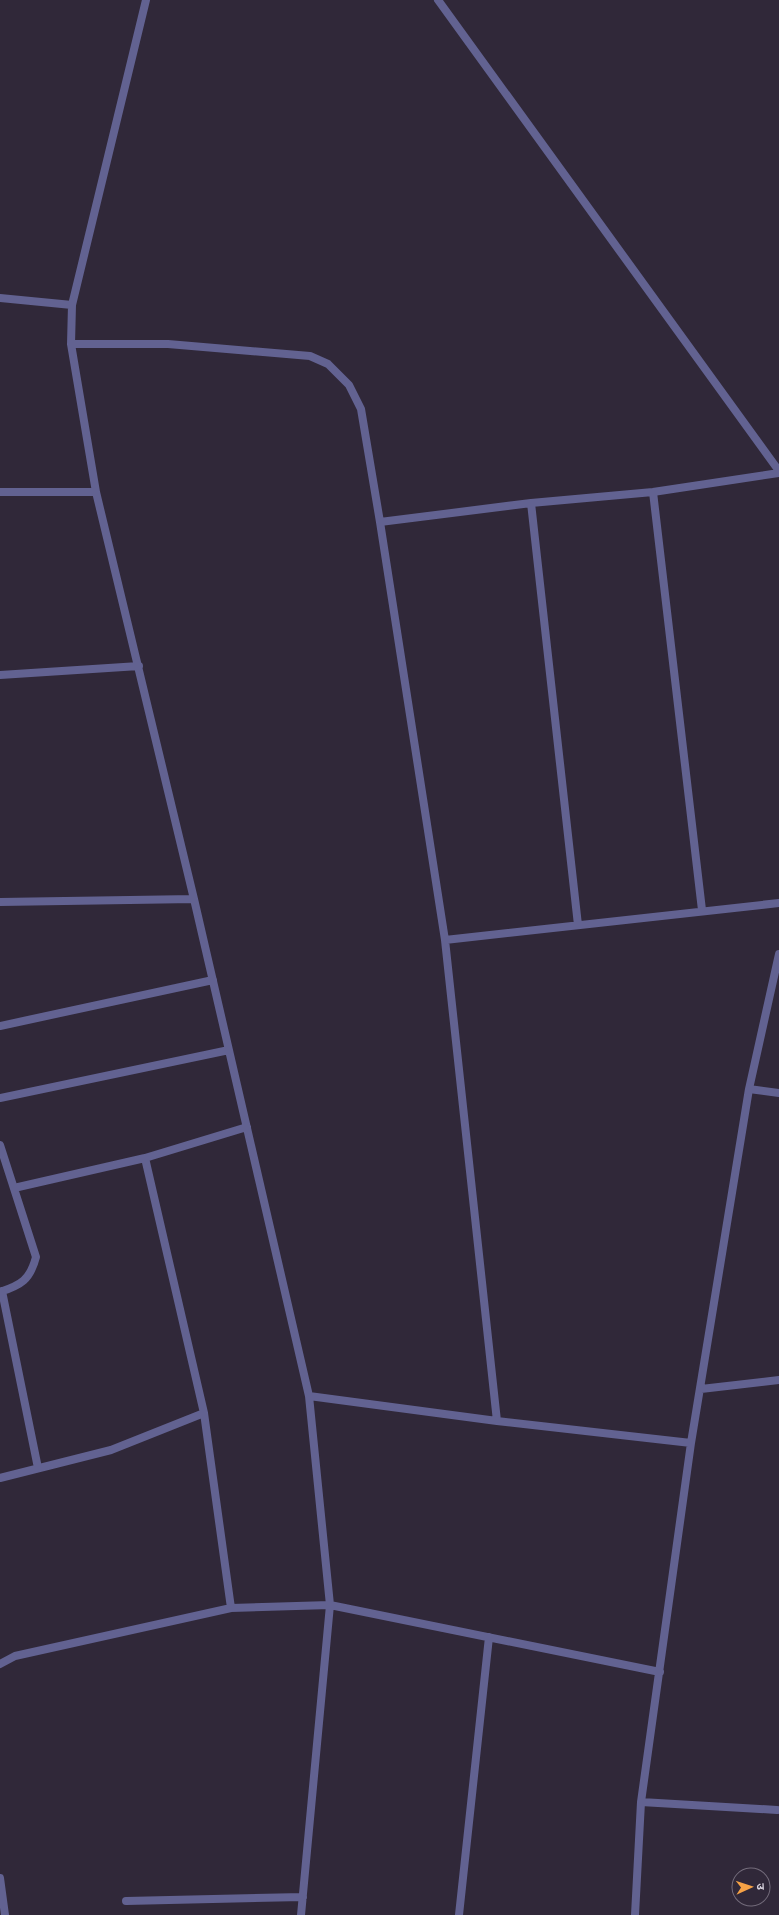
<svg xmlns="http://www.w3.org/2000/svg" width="779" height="1915" viewBox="0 0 779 1915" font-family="Karla,'Noto Sans Devanagari',sans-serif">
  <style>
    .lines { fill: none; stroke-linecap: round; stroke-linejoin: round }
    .street { stroke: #626291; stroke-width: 8 }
  </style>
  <rect width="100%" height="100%" fill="#302839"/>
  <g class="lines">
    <path class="street" d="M146 0 72 305 71 344 96 492 194 899 309 1396 330 1605 301 1915
      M438 0 779 471
      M0 298 72 305
      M71 344H168L310 356 328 364 349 385 361 409 380 522 445 940 779 903
      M0 492H96
      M653 492 702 910
      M531 503 578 925
      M380 522 531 503 653 492 779 473
      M0 675 139 666
      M0 902 194 899
      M445 940 497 1421
      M0 1026 213 980
      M749 1089 779 1093
      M0 1098 229 1050
      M0 1145 36 1257C30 1280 21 1285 0 1292
      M145 1158 204 1413 231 1608
      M14 1188 145 1158 247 1127
      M2 1291 38 1468
      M701 1389 779 1380
      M309 1396 497 1421 691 1443
      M0 1478 111 1450 204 1413
      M0 1664 15 1656 231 1608 330 1605 660 1672
      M641 1802 777 1810
      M0 1878 5 1915
      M126 1901 303 1897
      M459 1915 489 1637
      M635 1915 641 1802 691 1443 749 1089 779 954"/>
  </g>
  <g transform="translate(751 1887) rotate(87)"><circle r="19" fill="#302839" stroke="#736c7b"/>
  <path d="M0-3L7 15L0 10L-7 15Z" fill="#f6a246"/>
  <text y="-6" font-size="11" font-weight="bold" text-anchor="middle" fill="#d8d3de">उ</text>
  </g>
</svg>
